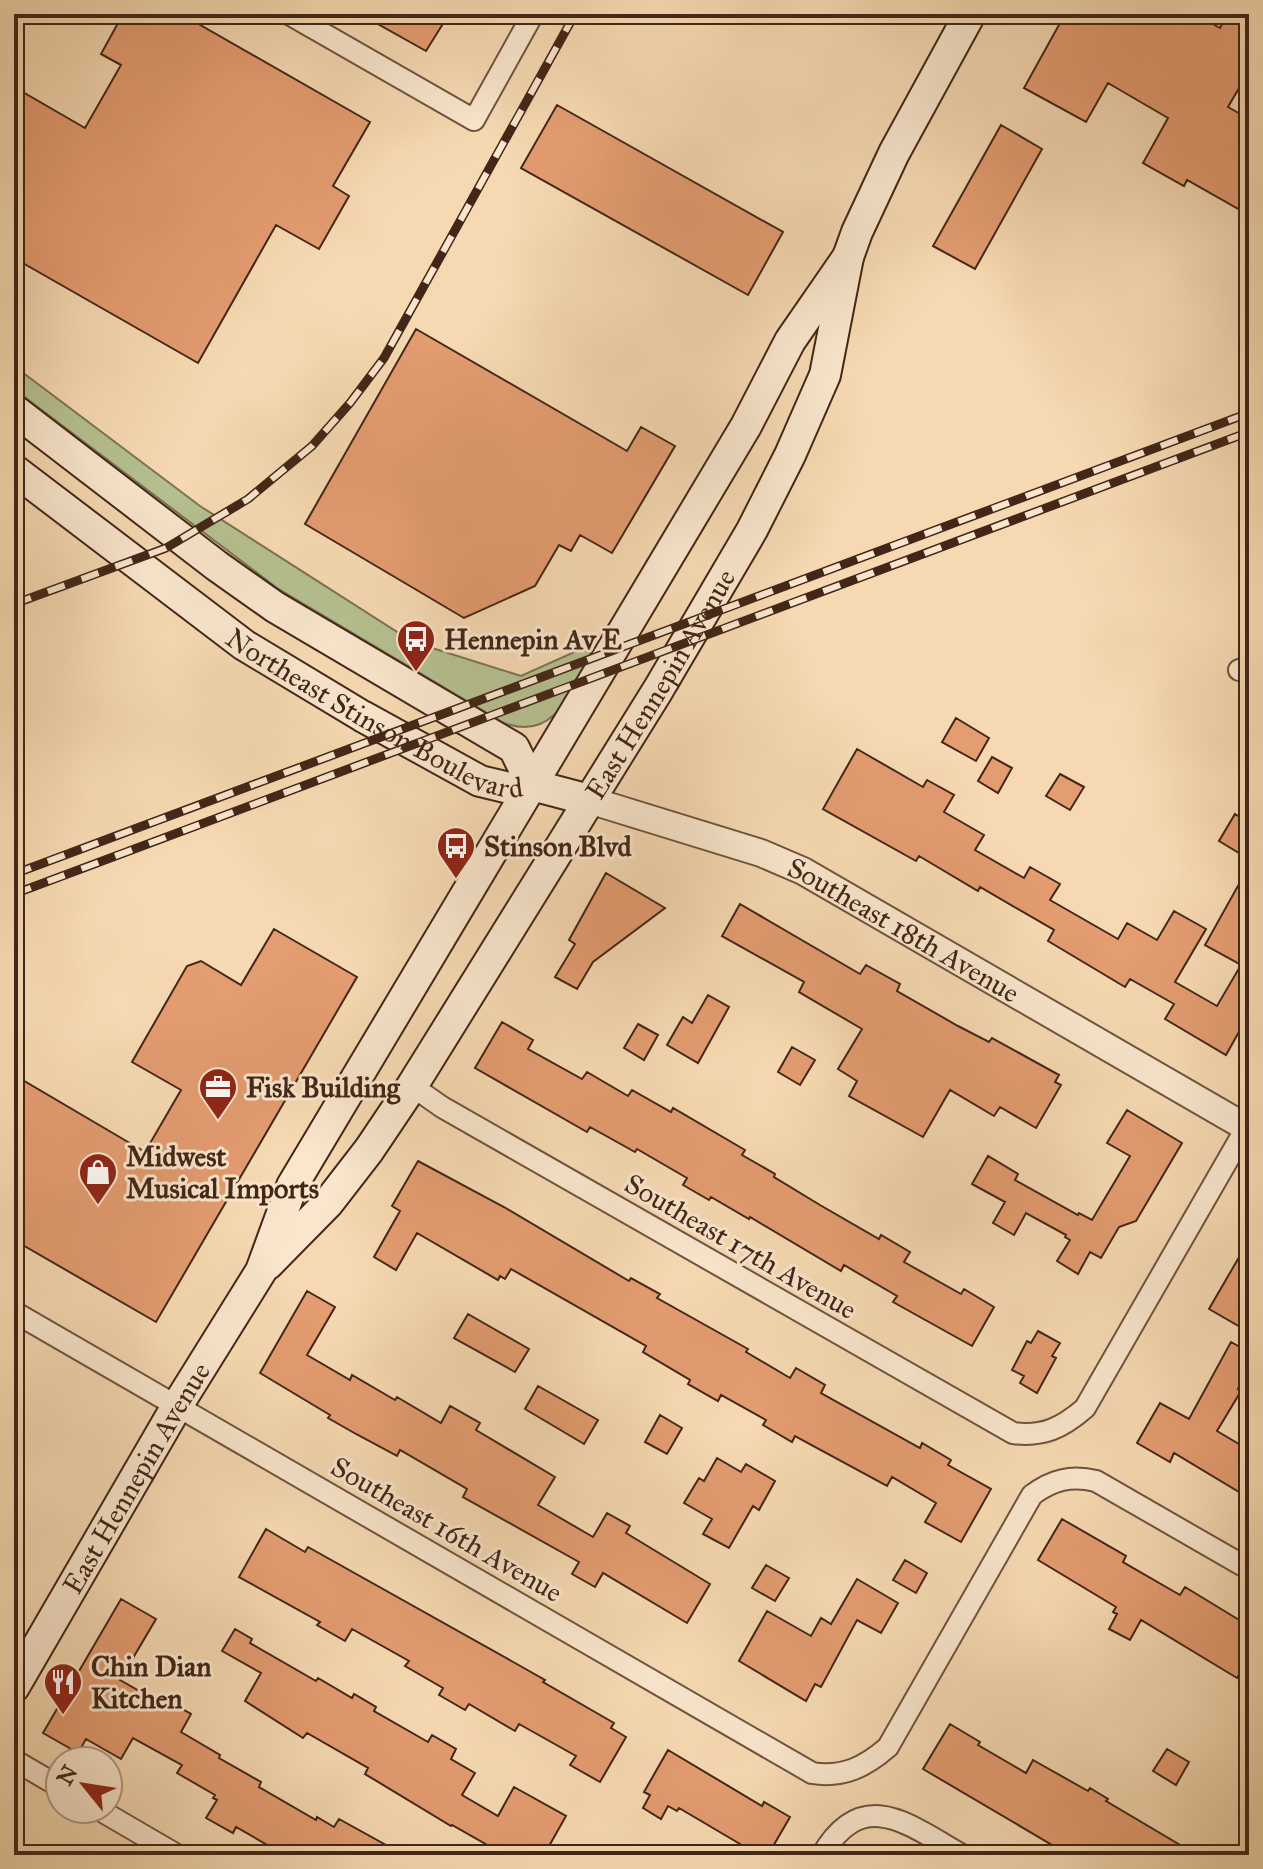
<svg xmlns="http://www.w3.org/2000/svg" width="1263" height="1869" viewBox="0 0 1263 1869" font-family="'IM FELL Great Primer',serif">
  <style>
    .green { fill: #b6c090; stroke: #7c7354; stroke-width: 2 }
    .building { fill: #e49c71; stroke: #432617; stroke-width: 2 }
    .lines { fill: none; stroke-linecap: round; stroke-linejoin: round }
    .minor-casing { stroke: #70533e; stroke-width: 24 }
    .tertiary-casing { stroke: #70533e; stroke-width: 30 }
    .secondary-casing { stroke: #432617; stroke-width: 34 }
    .minor { stroke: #f9e6cd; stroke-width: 20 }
    .tertiary { stroke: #f9e6cd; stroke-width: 26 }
    .secondary { stroke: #f9e6cd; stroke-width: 30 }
    .rail-casing { stroke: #432617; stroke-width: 9 }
    .rail { stroke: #f9e6cd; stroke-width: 6; stroke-dasharray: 18; stroke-linecap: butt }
    .labels { text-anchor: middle; stroke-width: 6; stroke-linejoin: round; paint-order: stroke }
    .poi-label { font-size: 28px; font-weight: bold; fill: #432617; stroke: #f9e6cd; text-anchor: start }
    .street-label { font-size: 28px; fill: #432617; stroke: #f9e6cd }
  </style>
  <rect width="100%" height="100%" fill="#f6d9b2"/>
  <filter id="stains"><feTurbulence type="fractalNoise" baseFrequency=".0025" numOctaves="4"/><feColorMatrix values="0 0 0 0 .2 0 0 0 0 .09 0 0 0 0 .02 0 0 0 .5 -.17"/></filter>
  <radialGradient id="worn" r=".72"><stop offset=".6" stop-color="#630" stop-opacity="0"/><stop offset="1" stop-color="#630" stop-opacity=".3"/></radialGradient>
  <path class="green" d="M14 366 200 506 413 642 521 676 581 649 591 653C571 690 556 742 504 723L277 588 14 389Z"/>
  <path class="building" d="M123 14H181L370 122 333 186 349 196 319 249 276 225 198 363 14 258V87L85 128 121 65 101 54Z
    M360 14H449L426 51Z
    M1065 14H1195L1220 28 1228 14H1249V71L1228 107 1249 119V215L1187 180 1184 186 1143 163 1168 118 1108 83 1086 122 1024 88Z
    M557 105 783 232 748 295 521 168Z
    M1001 125 1042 149 975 269 933 246Z
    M416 329 627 451 641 427 675 446 612 553 580 535 571 551 559 545 535 586 464 618 305 524Z
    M956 718 989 738 976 761 942 742Z
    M857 749 923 787 927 780 954 795 944 812 984 835 975 850 1024 878 1030 867 1060 884 1050 900 1118 939 1127 923 1157 940 1174 911 1206 929 1175 982 1217 1006 1241 965 1205 945 1249 866V1014L1226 1055 1165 1019 1174 1004 1130 979 1125 987 1048 941 1054 930 980 887 978 891 919 856 916 861 823 809Z
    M992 757 1012 768 998 793 978 781Z
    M1060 774 1084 787 1070 810 1046 796Z
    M1235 814 1249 823V859L1219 841Z
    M606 873 665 908 593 962 577 989 555 977 575 944 569 940Z
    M740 904 860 974 866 965 900 984 897 991 958 1026 989 1042 992 1038 1059 1075 1055 1082 1061 1085 1036 1128 1000 1107 994 1116 950 1090 923 1137 849 1096 857 1081 838 1069 862 1029 799 992 804 982 722 936Z
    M274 929 357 977 156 1322 14 1240V1075L145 1152 181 1090 132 1062 187 966 201 961 241 985Z
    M708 995 729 1007 698 1063 667 1045 683 1017 692 1023Z
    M502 1022 533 1040 528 1049 582 1079 587 1072 628 1096 632 1090 671 1112 673 1108 745 1150 742 1155 775 1174 774 1177 820 1205 879 1239 881 1235 910 1252 904 1262 961 1294 964 1289 994 1307 972 1346 893 1302 897 1296 844 1265 841 1271 750 1217 749 1219 711 1197 709 1200 683 1185 687 1178 637 1149 635 1152 590 1127 587 1132 475 1068Z
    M638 1024 658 1035 644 1060 624 1048Z
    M792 1047 815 1060 800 1085 778 1072Z
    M1127 1110 1182 1143 1136 1221 1119 1227 1101 1258 1090 1252 1078 1274 1057 1261 1070 1240 1065 1237 1066 1235 1026 1213 1014 1235 993 1223 1005 1202 972 1184 988 1156 1018 1174 1015 1180 1078 1215 1079 1213 1092 1220 1130 1156 1107 1143Z
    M418 1161 504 1207 629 1281 631 1278 660 1294 657 1298 748 1349 746 1352 790 1378 796 1368 825 1385 821 1393 920 1448 922 1443 951 1460 948 1465 991 1489 961 1542 925 1522 936 1503 892 1477 887 1486 795 1436 792 1442 763 1425 766 1420 721 1395 718 1401 688 1384 690 1380 643 1352 646 1346 511 1269 505 1279 500 1276 498 1280 417 1233 396 1270 374 1257 400 1211 392 1206Z
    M1249 1240V1332L1209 1309Z
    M307 1291 335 1307 307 1355 350 1380 352 1375 395 1400 397 1397 441 1423 450 1406 480 1423 476 1430 555 1477 538 1505 593 1537 607 1513 630 1526 626 1533 710 1584 687 1623 603 1573 595 1587 572 1574 579 1562 463 1497 467 1489 400 1450 397 1456 356 1434 328 1418 330 1415 260 1373Z
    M468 1314 529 1349 515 1372 454 1338Z
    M1038 1331 1060 1343 1052 1356 1056 1358 1037 1393 1020 1383 1024 1376 1012 1370 1027 1341 1031 1343Z
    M1231 1342 1249 1352V1369L1238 1389 1241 1391 1217 1431 1249 1450V1498L1174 1453 1170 1462 1137 1443 1160 1403 1189 1419Z
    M538 1386 598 1420 584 1444 525 1409Z
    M660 1415 682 1428 667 1454 645 1442Z
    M717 1458 741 1472 746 1464 775 1481 759 1510 753 1506 729 1548 703 1534 712 1519 684 1503 699 1478 704 1481Z
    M1062 1519 1126 1556 1123 1562 1180 1595 1185 1587 1249 1626V1678L1240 1673 1237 1678 1141 1620 1130 1640 1109 1629 1117 1614 1113 1612 1116 1607 1038 1560Z
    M266 1529 305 1552 308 1547 515 1663 545 1680 543 1682 614 1723 611 1728 626 1737 600 1782 570 1765 576 1756 519 1724 515 1731 469 1704 465 1710 439 1695 443 1688 405 1666 409 1661 352 1629 345 1641 317 1625 320 1622 239 1577Z
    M905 1560 927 1573 916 1593 893 1580Z
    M766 1565 789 1578 775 1601 752 1588Z
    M857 1579 898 1603 881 1633 857 1620 821 1687 815 1684 806 1701 739 1661 767 1611 811 1636 821 1618 831 1624Z
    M121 1599 156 1619 120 1680 164 1705 166 1700 191 1714 181 1732 220 1755 219 1758 261 1782 259 1787 316 1820 317 1817 334 1827 339 1819 404 1855H285L236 1827 233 1833 206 1818 217 1800 213 1798 215 1795 177 1773 182 1765 133 1738 121 1759 86 1739 78 1753 43 1733Z
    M235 1629 252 1639 250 1643 316 1681 318 1678 352 1698 354 1694 376 1707 374 1711 428 1742 432 1735 456 1749 451 1759 475 1773 462 1795 498 1816 514 1787 566 1816 544 1855H505L452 1825 451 1826 365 1774 368 1768 307 1733 303 1738 245 1701 261 1673 222 1651Z
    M950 1724 980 1742 978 1745 1026 1773 1033 1760 1088 1791 1090 1788 1108 1799 1106 1801 1197 1855H1069L923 1769Z
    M1167 1749 1189 1762 1176 1785 1153 1771Z
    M668 1750 762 1806 764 1802 790 1817 768 1855H733L740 1844 679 1808 677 1811 668 1806 661 1819 643 1808 650 1795 644 1792Z"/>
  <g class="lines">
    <g class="minor-casing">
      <path id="minor" d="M289 14 474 120 533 14
        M1239 670 1249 667
        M412 1086 442 1107 1013 1433C1043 1437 1062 1428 1085 1408L1249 1123
        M14 1312 812 1773C843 1778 865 1767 888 1747L1032 1495C1052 1480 1071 1475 1096 1481L1249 1569
        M14 1760 60 1787
        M98 1809 177 1855
        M822 1855C863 1785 909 1825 962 1855"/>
    </g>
    <g class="tertiary-casing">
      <g id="tertiary">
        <path id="s1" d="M589 800 761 853 803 871 1249 1129"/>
      </g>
    </g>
    <g class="secondary-casing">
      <g id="secondary">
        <path d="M14 410 217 566 275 607 514 748 532 785"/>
        <path id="s2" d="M14 470 244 645 362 716 480 781 509 788 532 785 589 800"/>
        <path id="s3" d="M268 1264 328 1203 369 1150 412 1086 658 690 752 530 790 455 825 375 848 257 857 232 894 153 970 14"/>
        <path id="s4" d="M14 1687 177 1406 261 1271 292 1186 746 426 790 341 848 257"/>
      </g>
    </g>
    <use href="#minor" class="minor"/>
    <use href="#tertiary" class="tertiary"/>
    <use href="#secondary" class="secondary"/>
    <g class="rail-casing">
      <path id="rail" d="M14 604 166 548 248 499 312 446 350 403 384 358 575 14
        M14 874 1249 413
        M14 894 1249 432"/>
    </g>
    <use href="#rail" class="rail"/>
  </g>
  <defs>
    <g id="bus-pin" transform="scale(2)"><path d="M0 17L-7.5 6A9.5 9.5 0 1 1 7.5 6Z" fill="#8f2418" stroke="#f9e6cd"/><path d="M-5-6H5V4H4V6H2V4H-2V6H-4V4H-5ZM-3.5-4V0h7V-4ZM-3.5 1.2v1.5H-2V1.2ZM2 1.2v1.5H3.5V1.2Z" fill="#fff"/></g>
    <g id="office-pin" transform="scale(2)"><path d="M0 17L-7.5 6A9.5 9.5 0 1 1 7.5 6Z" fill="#8f2418" stroke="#f9e6cd"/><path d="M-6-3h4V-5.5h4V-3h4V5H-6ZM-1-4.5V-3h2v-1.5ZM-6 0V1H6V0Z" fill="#fff"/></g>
    <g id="shop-pin" transform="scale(2)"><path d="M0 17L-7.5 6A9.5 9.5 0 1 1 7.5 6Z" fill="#8f2418" stroke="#f9e6cd"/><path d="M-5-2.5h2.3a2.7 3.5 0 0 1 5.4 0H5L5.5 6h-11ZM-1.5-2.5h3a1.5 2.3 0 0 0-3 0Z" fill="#fff"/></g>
    <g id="restaurant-pin" transform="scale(2)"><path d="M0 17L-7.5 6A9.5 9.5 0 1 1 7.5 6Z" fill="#8f2418" stroke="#f9e6cd"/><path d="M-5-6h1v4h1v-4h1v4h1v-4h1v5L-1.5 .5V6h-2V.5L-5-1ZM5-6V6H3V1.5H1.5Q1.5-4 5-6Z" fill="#fff"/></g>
  </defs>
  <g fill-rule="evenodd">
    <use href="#bus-pin" x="416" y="639"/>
    <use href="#bus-pin" x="456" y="846"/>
    <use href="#office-pin" x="218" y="1087"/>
    <use href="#shop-pin" x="98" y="1172"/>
    <use href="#restaurant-pin" x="63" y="1682"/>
  </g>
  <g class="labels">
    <g class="poi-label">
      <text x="444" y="649">Hennepin Av E</text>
      <text x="484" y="856">Stinson Blvd</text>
      <text x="246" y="1097">Fisk Building</text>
      <text x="126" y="1166">Midwest<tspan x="126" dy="32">Musical Imports</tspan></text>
      <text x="91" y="1676">Chin Dian<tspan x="91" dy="32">Kitchen</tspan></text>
    </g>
    <g class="street-label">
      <text dy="10" stroke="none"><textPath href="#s3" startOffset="702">East Hennepin Avenue</textPath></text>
      <text dy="10" stroke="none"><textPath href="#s2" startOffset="438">Northeast Stinson Boulevard</textPath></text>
      <text dy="10" stroke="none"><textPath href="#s1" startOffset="342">Southeast 18th Avenue</textPath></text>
      <text transform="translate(741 1246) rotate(30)" y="10">Southeast 17th Avenue</text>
      <text dy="10" stroke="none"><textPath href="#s4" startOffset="242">East Hennepin Avenue</textPath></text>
      <text transform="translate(447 1529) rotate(30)" y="10">Southeast 16th Avenue</text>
    </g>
  </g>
  <rect width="1263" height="1869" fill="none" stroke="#f6d9b2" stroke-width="48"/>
  <rect x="16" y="16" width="1231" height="1837" fill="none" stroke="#432617" stroke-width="4"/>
  <rect x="24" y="24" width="1215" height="1821" fill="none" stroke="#432617" stroke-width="2"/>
  <g transform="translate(84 1785) rotate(300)"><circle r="38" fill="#f9e6cd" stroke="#b09984" stroke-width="2"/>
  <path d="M0-6L14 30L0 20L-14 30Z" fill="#8f2418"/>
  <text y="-12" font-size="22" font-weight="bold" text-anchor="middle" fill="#432617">N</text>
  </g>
  <rect width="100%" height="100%" filter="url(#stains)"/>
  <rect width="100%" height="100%" fill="url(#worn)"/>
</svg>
